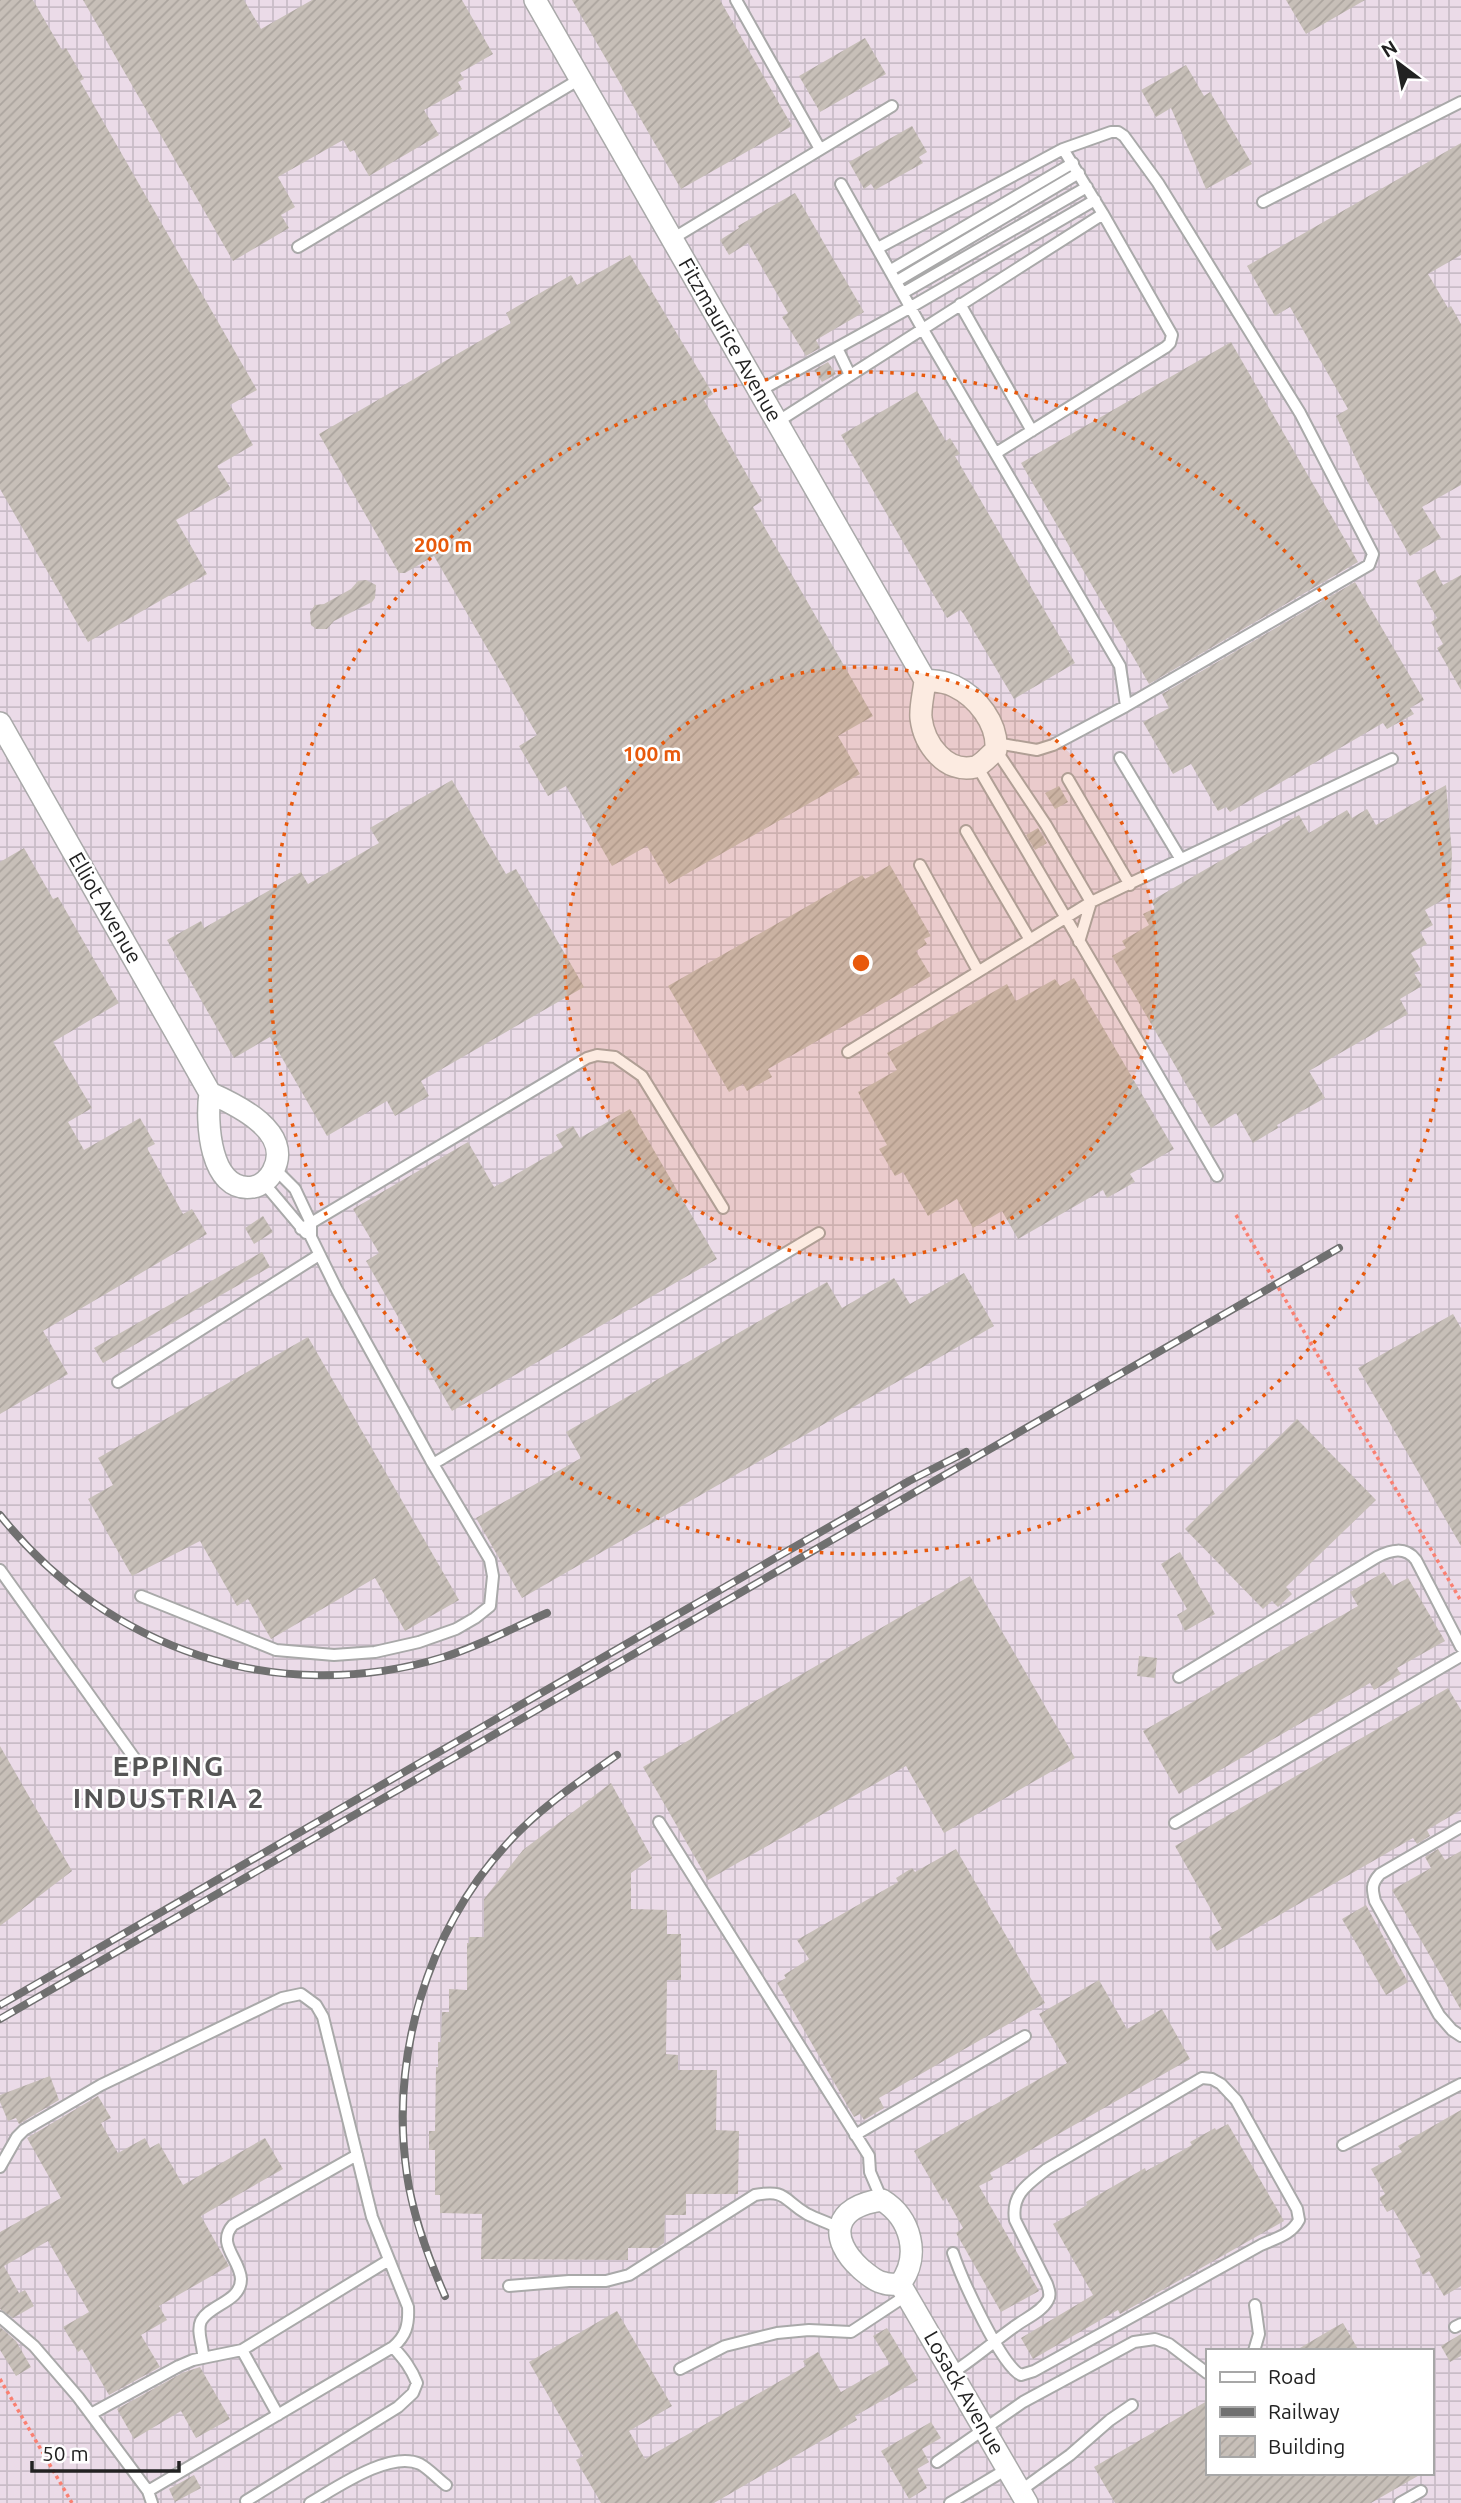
<svg xmlns="http://www.w3.org/2000/svg" width="1461" height="2503" viewBox="0 0 1461 2503" font-family="Ubuntu,sans-serif">
  <style>
    .industrial { fill: url(#industrial-grid); fill-rule: evenodd }
    .building { fill: url(#building-hatch) }
    .lines { fill: none; stroke-linecap: round; stroke-linejoin: round }
    .service-casing { stroke: #a9a9a9; stroke-width: 14 }
    .minor-casing { stroke: #a9a9a9; stroke-width: 24 }
    .path { stroke: #fa8072; stroke-width: 3.5; stroke-dasharray: 3.5 3.5; stroke-linecap: butt }
    .service { stroke: #fff; stroke-width: 10 }
    .minor { stroke: #fff; stroke-width: 21 }
    .rail-casing { stroke: #707070; stroke-width: 8 }
    .rail { stroke: #fff; stroke-width: 5; stroke-dasharray: 16; stroke-linecap: butt }
    .ring { fill: none; stroke: #e8590c; stroke-width: 3.5; stroke-dasharray: 3.5 7 }
    .labels { text-anchor: middle; stroke-width: 5; stroke-linejoin: round; paint-order: stroke }
    .street-label { font-size: 21px; fill: #222; stroke: #fff }
    .district-label { font-size: 28px; font-weight: bold; letter-spacing: 2px; fill: #555; stroke: #fff }
    .centre { fill: #e8590c; stroke: #fff; stroke-width: 3.5 }
    .ring-label { font-size: 21px; text-anchor: middle; font-weight: bold; fill: #e8590c; stroke: #fff; stroke-width: 5; stroke-linejoin: round; paint-order: stroke }
  </style>
  <defs>
    <pattern id="industrial-grid" width="8" height="8" patternUnits="userSpaceOnUse" patternTransform="scale(1.75)"><rect width="8" height="8" fill="#ebdbe8"/><path d="M0 4h8M4 0v8" fill="none" stroke="#c9bcc7"/></pattern>
    <pattern id="building-hatch" width="6" height="6" patternUnits="userSpaceOnUse" patternTransform="scale(1.75)"><rect width="6" height="6" fill="#c7bfb8"/><path d="M-1 1l2-2M0 6l6-6M5 7l2-2" fill="none" stroke="#aba49e"/></pattern>
  </defs>
  <rect width="100%" height="100%" fill="#f2efe9"/>
  <path class="industrial" d="M0 0H1461V2503H0ZM1207 2351H1431V2473H1207Z"/>
  <path class="building" d="M0 0H33L62 50 66 48 84 79 80 81 257 390 230 405 253 445 217 466 231 489 176 520 207 574 88 642 0 489Z
    M83 0H244L261 29 312 0H462L493 54 460 73 464 79 458 82 462 89 424 110 439 135 369 176 354 150 350 152 343 140 278 177 295 207 281 215 289 228 233 261Z
    M572 0H720L792 126 681 189Z
    M1286 0H1365L1306 34Z
    M865 38 886 74 820 112 799 76Z
    M1186 65 1204 96 1210 92 1252 164 1206 189 1171 108 1156 117 1141 90Z
    M912 126 927 152 919 157 923 163 875 190 871 184 864 189 849 162Z
    M1461 143V255L1428 274 1448 308 1451 306 1461 324V485L1422 507 1441 538 1410 556 1362 472 1336 416 1348 409 1290 307 1275 316 1247 266Z
    M795 193 864 312 816 340 820 348 806 356 782 317 788 313 748 243 729 255 720 240 739 228 738 226Z
    M630 255 713 394 704 400 762 501 753 507 873 716 838 736 860 774 669 884 647 846 612 866 566 786 548 796 519 746 537 735 434 556 405 573H399L319 434 511 323 506 313 571 275 577 285Z
    M1231 342 1358 562 1149 684 1021 463Z
    M828 362 836 374 822 382 814 370Z
    M917 391 946 441 950 438 960 454 955 456 1075 663 1014 699 963 613 960 610 947 618 841 435Z
    M1435 570 1443 585 1461 575V690L1437 648 1443 644 1431 622 1437 618 1416 581Z
    M366 580 376 585 375 598 372 602 334 621 327 629H316L311 625 310 612 315 605 324 604 351 589 358 581Z
    M1355 582 1424 700 1410 708 1414 714 1387 729 1383 723 1230 812 1226 807 1218 811 1191 764 1173 774 1143 722 1169 708 1162 694Z
    M452 780 506 874 516 869 584 987 421 1081 429 1096 395 1116 387 1101 327 1136 270 1037 234 1058 167 940 201 921 204 928 301 872 308 884 379 843 370 828Z
    M1446 785 1452 854 1450 896 1425 910 1433 925 1420 932 1427 944 1411 953 1421 970 1414 973 1422 986 1400 999 1408 1014 1309 1071 1325 1098 1277 1125 1278 1128 1253 1143 1236 1113 1211 1128 1112 956 1126 948 1122 941 1149 925 1143 914 1155 908 1151 901 1299 815 1309 833 1347 810 1352 818 1367 809 1376 825Z
    M1059 786 1068 802 1055 809 1045 793Z
    M1038 828 1047 843 1035 850 1026 835Z
    M24 848 53 899 58 897 119 1003 53 1042 92 1108 68 1122 84 1150 140 1118 155 1144 147 1148 183 1214 192 1209 207 1234 43 1331 68 1374 0 1414V862Z
    M890 865 931 936 924 939 927 944 916 951 931 976 768 1069 772 1077 747 1091 743 1084 729 1092 668 986 862 875 865 879Z
    M1074 978 1174 1149 1130 1174 1135 1182 1107 1198 1103 1190 1018 1239 1002 1211 973 1228 957 1199 928 1216 903 1172 895 1176 879 1149 887 1145 858 1092 897 1070 887 1053 1007 984 1016 1001 1055 979 1060 986Z
    M630 1109 717 1259 452 1411 366 1261 379 1253 353 1209 468 1142 494 1187 563 1147 556 1135 573 1126 580 1138Z
    M263 1216 273 1232 254 1244 245 1228Z
    M262 1252 270 1267 103 1363 94 1348Z
    M964 1273 994 1326 522 1598 476 1518 581 1458 566 1432 827 1282 842 1308 894 1278 910 1304Z
    M1453 1314 1461 1328V1546L1358 1368Z
    M308 1337 459 1600 405 1631 375 1578 271 1639 248 1599 237 1606 200 1541 132 1576 88 1499 113 1485 98 1458Z
    M1297 1419 1376 1500 1286 1587 1292 1594 1278 1607 1272 1601 1263 1609 1185 1529Z
    M1180 1552 1215 1614 1185 1631 1177 1615 1187 1609 1161 1564Z
    M1384 1572 1393 1586 1408 1578 1445 1641 1397 1668 1401 1674 1374 1690 1370 1683 1179 1794 1143 1731 1358 1606 1350 1592Z
    M970 1576 1075 1758 944 1833 906 1766 708 1880 643 1767Z
    M1139 1656 1157 1658 1155 1678 1137 1676Z
    M1448 1688 1461 1710V1810L1427 1830 1430 1836 1417 1844 1413 1838 1217 1951 1209 1937 1222 1929 1175 1846Z
    M0 1746 72 1871 0 1926Z
    M611 1783 652 1858 631 1873V1909L667 1910V1934H681V1980H667L666 2054 678 2055V2070H717L716 2130 739 2131 738 2194H686V2215H665L664 2243 657 2248H628V2260L481 2259 482 2214 440 2213V2195H435V2150H429V2131H435L436 2067H438V2042H441L442 2012H449V1989L467 1990V1943H469V1937H484V1899L523 1850Z
    M956 1849 1045 2003 879 2098 884 2108 864 2120 860 2114 854 2117 777 1983 786 1978 784 1975 809 1959 797 1940 898 1882 896 1878 912 1868 915 1872Z
    M1438 1849 1445 1860 1461 1851V2010L1392 1890 1431 1868 1425 1857Z
    M1366 1905 1408 1982 1386 1995 1342 1919Z
    M1099 1980 1127 2029 1162 2009 1190 2059 990 2173 993 2179 979 2186 1039 2291 1001 2312 956 2233 963 2228 946 2198 943 2201 914 2151 1067 2063 1039 2014Z
    M50 2076 59 2100 19 2124 16 2118 8 2121 0 2102V2095Z
    M98 2096 111 2118 101 2123 118 2153 145 2138 150 2148 159 2143 183 2185 265 2138 283 2169 201 2216 229 2266 159 2306 167 2320 141 2335 160 2367 109 2395 82 2349 78 2352 63 2327 89 2312 48 2241 4 2266 19 2293 25 2290 34 2306 13 2318 0 2309V2232L61 2198 27 2138Z
    M1461 2110V2286L1444 2296 1429 2271 1423 2275 1415 2260 1421 2257 1393 2209 1387 2212 1379 2198 1385 2194 1371 2169 1402 2152 1398 2146Z
    M1228 2124 1284 2221 1120 2314 1118 2310 1033 2359 1021 2338 1093 2295 1053 2224 1087 2205 1086 2202 1145 2168 1146 2171 1192 2145 1190 2142 1215 2128 1216 2130Z
    M617 2311 672 2406 629 2431 645 2459 806 2366 803 2361 818 2352 841 2392 890 2364 873 2336 887 2328 918 2380 855 2416 857 2420 714 2503H601L576 2460 583 2456 529 2362Z
    M1343 2323 1359 2351H1295L1332 2329Z
    M0 2327 16 2341 31 2367 16 2376 0 2350Z
    M1461 2334V2356L1450 2362 1441 2346Z
    M200 2367 230 2419 196 2438 181 2411 134 2439 117 2409 182 2373Z
    M1207 2401V2473H1423L1371 2503H1115L1094 2467Z
    M931 2422 941 2438 922 2449 929 2462 917 2469 927 2488 909 2499 881 2451Z
    M194 2475 201 2488 175 2502 169 2489Z"/>
  <g class="lines">
    <g class="service-casing">
      <path id="service" d="M736 0 820 149
        M841 184 922 328 1120 666 1126 706
        M1263 202 1461 102
        M672 239 892 106
        M298 247 580 79
        M878 248 1063 149 1111 132H1118L1124 136 1158 183 1300 413 1373 554 1369 565 1126 706 1053 745 1037 750 996 743
        M891 270 1073 163
        M897 281 1079 173
        M903 293 1087 187
        M960 304 1032 431
        M837 348 850 375
        M759 391 911 307 1095 200
        M777 422 1103 214
        M996 453 1166 347 1170 343 1172 335 1103 214 1063 149
        M996 750 1046 825 1091 902 1079 942
        M1120 758 1180 858
        M977 766 1217 1176
        M1068 779 1130 885
        M966 831 1030 940
        M920 865 978 971
        M848 1052 1091 902 1392 759
        M263 1182 306 1233
        M301 1229 587 1058 597 1055 615 1057 642 1076 723 1208
        M118 1382 319 1255
        M433 1464 819 1233
        M0 1570 135 1759
        M141 1596 276 1650 334 1655 375 1652 419 1642 456 1629 475 1618 490 1606 493 1576 490 1560 433 1464 337 1290 311 1237V1223L295 1189 275 1169
        M1179 1677 1377 1557C1391 1550 1405 1546 1416 1560L1461 1647
        M659 1822 869 2156 870 2172 882 2200
        M1175 1823 1461 1656
        M1461 1827 1380 1874C1371 1884 1372 1889 1375 1901L1439 2015 1452 2030 1461 2036
        M855 2135 1025 2036
        M1343 2145 1461 2084
        M0 2167 17 2137 24 2130 101 2085 282 1998 301 1994 316 2005 323 2017 372 2217 408 2307C409 2325 406 2336 393 2347L148 2491
        M509 2286 569 2281H606L629 2275 755 2195C787 2189 783 2200 807 2214 817 2219 829 2223 839 2228
        M0 2317 34 2346 78 2397 148 2491 152 2503
        M1455 2327 1461 2324
        M1254 2351 1259 2334 1255 2305
        M203 2358C204 2347 196 2332 201 2321 210 2304 241 2302 241 2279 240 2259 216 2244 233 2225L357 2155
        M680 2369 725 2346 777 2333 809 2330 851 2332 907 2295
        M952 2373C974 2359 993 2342 1014 2327 1024 2319 1042 2312 1048 2300 1051 2295 1049 2290 1047 2284L1015 2220C1011 2194 1028 2184 1047 2169L1202 2078 1212 2079 1221 2084 1236 2100 1297 2209 1299 2220C1291 2235 1276 2238 1261 2245L1034 2371 1021 2375C1001 2366 961 2277 953 2253
        M91 2414 179 2366 193 2360 242 2350
        M278 2415 242 2350 389 2260
        M937 2462 1023 2402 1134 2342 1155 2339 1169 2344 1207 2373
        M1020 2491 1070 2455 1110 2420 1132 2405
        M246 2501 398 2407 413 2393 417 2383C411 2368 404 2359 393 2347
        M310 2503C336 2488 390 2450 420 2464 429 2469 438 2479 446 2485
        M950 2503 1007 2469
        M1400 2503 1421 2491"/>
    </g>
    <g class="minor-casing">
      <path id="minor" d="M535 0 925 680
        M925 680C935 681 945 681 954 686 977 697 998 723 996 750 990 755 982 765 975 767 946 774 924 744 921 718 920 706 924 692 925 680Z
        M0 723 210 1093
        M210 1093C237 1105 294 1132 273 1171 270 1178 261 1186 253 1187 209 1194 206 1120 210 1093Z
        M882 2200C911 2218 921 2256 900 2284 895 2284 889 2285 884 2283 876 2282 867 2274 861 2269 827 2238 834 2206 882 2200Z
        M900 2284 1027 2503"/>
    </g>
    <path class="path" d="M1236 1215 1461 1601
      M0 2379 72 2503"/>
    <use href="#service" class="service"/>
    <use href="#minor" class="minor"/>
    <g class="rail-casing">
      <path id="rail" d="M0 1515C107 1650 278 1708 444 1657 479 1646 513 1628 547 1613
        M0 2005 909 1481 966 1452
        M0 2019 1339 1248
        M445 2296C428 2257 413 2217 407 2175 390 2058 426 1933 506 1845 538 1809 577 1783 617 1755"/>
    </g>
    <use href="#rail" class="rail"/>
  </g>
  <circle cx="861" cy="963" r="296" fill="#e8590c" fill-opacity=".12"/>
  <g class="ring">
    <circle cx="861" cy="963" r="296"/>
    <circle cx="861" cy="963" r="591"/>
  </g>
  <g class="labels">
    <g class="street-label">
      <text transform="translate(730 340) rotate(60)" y="7">Fitzmaurice Avenue</text>
      <text transform="translate(105 908) rotate(60)" y="7">Elliot Avenue</text>
      <text transform="translate(964 2393) rotate(60)" y="7">Losack Avenue</text>
    </g>
    <g class="district-label">
      <text x="169" y="1776">EPPING<tspan x="169" dy="32">INDUSTRIA 2</tspan></text>
    </g>
  </g>
  <circle cx="861" cy="963" r="10" class="centre"/>
  <g class="ring-label">
    <text x="443" y="552">200 m</text>
    <text x="652" y="761">100 m</text>
  </g>
  <rect x="1206" y="2349" width="228" height="126" fill="#ffffff" stroke="#a7a7a7" stroke-width="2"/>
  <rect x="1220" y="2372" width="35" height="10" fill="#ffffff" stroke="#a7a7a7" stroke-width="2"/>
  <text x="1268" y="2384" font-size="21" fill="#222222">Road</text>
  <rect x="1220" y="2407" width="35" height="10" fill="#707070" stroke="#a7a7a7" stroke-width="2"/>
  <text x="1268" y="2419" font-size="21" fill="#222222">Railway</text>
  <rect x="1220" y="2436" width="35" height="21" fill="url(#building-hatch)" stroke="#a7a7a7" stroke-width="2"/>
  <text x="1268" y="2454" font-size="21" fill="#222222">Building</text>
  <g transform="translate(1398 63) rotate(328)" stroke="#ffffff" stroke-width="5" paint-order="stroke">
  <path d="M0-5L12 26L0 18L-12 26Z" fill="#222222"/>
  <text y="-10" font-size="19" font-weight="bold" text-anchor="middle" fill="#222222">N</text>
  </g>
  <path d="M32 2461v10h147v-10" fill="none" stroke="#222222" stroke-width="3.5"/>
  <text x="42" y="2461" font-size="21" fill="#222222" stroke="#ffffff" stroke-width="5" paint-order="stroke">50 m</text>
</svg>
